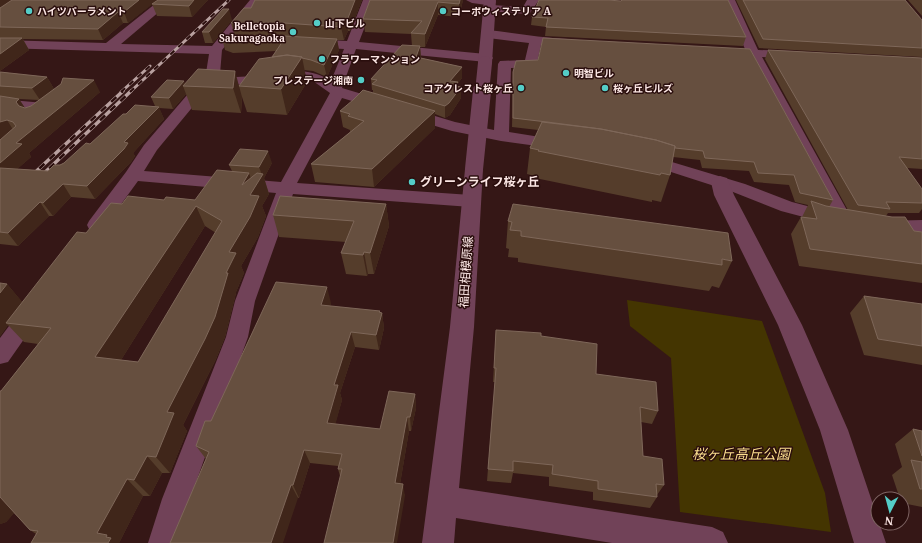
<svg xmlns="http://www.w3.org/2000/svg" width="922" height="543" viewBox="0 0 922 543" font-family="'Noto Serif','Noto Sans JP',serif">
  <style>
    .green { fill: #443501 }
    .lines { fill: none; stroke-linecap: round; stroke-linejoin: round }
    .minor { fill: #714258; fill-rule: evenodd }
    .tertiary { fill: #714258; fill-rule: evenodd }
    .rail-far1-casing { stroke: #b9a1a0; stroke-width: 3 }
    .rail-casing { stroke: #b9a1a0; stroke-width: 3.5 }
    .rail-far1 { stroke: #2a0e0d; stroke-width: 2; stroke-dasharray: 5.5; stroke-linecap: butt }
    .rail { stroke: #2a0e0d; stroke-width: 2.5; stroke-dasharray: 7; stroke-linecap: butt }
    .tertiary-bridge-far1 { stroke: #714258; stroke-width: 14 }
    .tertiary-bridge { stroke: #714258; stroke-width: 18 }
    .wall { fill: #553d2b; fill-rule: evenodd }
    .shaded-wall { fill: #40261a }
    .building { fill: #664f3f; stroke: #7e6759; fill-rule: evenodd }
    .poi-dot { fill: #54cdc7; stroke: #2a0e0d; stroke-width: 1.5 }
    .labels { text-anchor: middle; stroke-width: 3; stroke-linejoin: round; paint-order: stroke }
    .far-poi-label { font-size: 10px; font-weight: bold; fill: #fbe6e4; stroke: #2a0e0d; text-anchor: start }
    .poi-label { font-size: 12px; font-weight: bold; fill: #fbe6e4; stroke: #2a0e0d; text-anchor: start }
    .street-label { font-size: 12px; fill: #fbe6e4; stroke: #2a0e0d }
    .near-park-label { font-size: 14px; font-style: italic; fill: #fade8e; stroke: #2a0e0d }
  </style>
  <rect width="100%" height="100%" fill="#351716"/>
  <path class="green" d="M627 300 762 321 825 493 831 532 680 512 671 358 630 326Z"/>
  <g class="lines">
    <path class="minor" d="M160 0H173L121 44 212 46 250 0H262L222 50 220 74 217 78C230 77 243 77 255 76 281 72 307 65 331 81L344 49 311 47 307 46 305 43 307 40 311 39 347 41 363 0H375L359 42 486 54 491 55 493 58 491 61 486 62 356 49 342 88 455 122 494 130 498 64 500 61 525 60 529 43 488 38 484 37 482 34 484 31 488 30C515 33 541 38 568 39L572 40 574 43 572 46 541 45 536 67 511 68 509 132 565 141 567 144 565 147 559 149 501 141 452 131 342 98 297 183 471 195 477 197 480 201 477 205 471 207 293 194 255 301 248 337 190 499 176 543H148L162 499 226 337 235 301 276 193 138 181 103 229 96 231 89 229 87 225 89 221 126 172 144 145 206 73 209 54 0 48V40L106 43ZM293 78 313 81 330 93 281 182 144 171 157 150 210 86 253 84Z
      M466 0H494L496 2 492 5 523 7 527 0H539L530 13 526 14 489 11 485 10 483 8 487 5 472 3Z
      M723 0H735L758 50 794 51 799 52 800 55 799 58 794 59 762 57 853 221 850 225 844 227 838 225 836 223 830 224 781 211 733 192 640 162 638 159 640 156 646 154 652 156 745 184 792 202 830 212 749 57 721 55 720 52 721 49H745Z
      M0 99 44 103 49 104 51 107 49 110 44 111 0 107Z
      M922 220V232L886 233 879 231 877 227 879 223 886 221Z
      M32 304 40 306 43 312 8 362 0 364V338L24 306Z"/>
    <path class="tertiary" d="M484 0H496L492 63 490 66 485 67 480 66 478 63Z
      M474 163 480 165 483 169 474 327 459 488 712 527 723 532 728 543H612L456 518 454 543H422L450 327 465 169 468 165Z
      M720 176 727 178 734 195 802 325 848 430 886 543H854L820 430 778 325 714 195 711 182 713 178Z"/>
    <g class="rail-far1-casing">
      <path id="rail-far1" d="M121 92 150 66
        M130 92 229 0"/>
    </g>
    <g class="rail-casing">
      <path id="rail" d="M29 178 123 91
        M39 178 131 91"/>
    </g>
    <use href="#rail-far1" class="rail-far1"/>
    <use href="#rail" class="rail"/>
    <path class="tertiary-bridge-far1" d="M482 92 485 63"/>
    <path class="tertiary-bridge" d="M474 169 482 91"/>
  </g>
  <path class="wall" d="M0 0H208L192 17 157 16 152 4 128 23H123L103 40 23 39 29 50 0 71Z
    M255 0H362L350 31H348L344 40H337L339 50 327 77 313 71 304 70 307 82 287 115 247 112 242 97 241 113 192 110 186 94 173 109 159 108 164 119 133 153 135 156 131 162 95 199 71 197 53 216H49L18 246 0 244V72L47 77 54 89 100 92 29 153 31 157 17 169 48 171 64 163 90 144 126 114 155 106 151 97 185 83 239 86 272 57 277 51 233 53 225 50 222 38 235 36 231 23 251 8ZM19 99 39 100 31 106 25 108Z
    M370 0H463L459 17 438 15 425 47H420L421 58 462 67V78L458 83V86L461 87V98L450 115 445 118 435 114V128L374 187 315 182 311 164 350 132V130L343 127 340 111 373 93V90H372L371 79 412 46 411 34 365 32 363 19Z
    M621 0H728L746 37 743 46 545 36 546 27 531 25 532 17 621 1Z
    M736 0H905L922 20V57L759 48Z
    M908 0H922V16Z
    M232 20 213 43H205L202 32Z
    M750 49 833 200 829 207 848 210 765 59 768 50 922 58V169L907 168 922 189V209L919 213H888L886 216 914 231 922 232V283L799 266 791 234 801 217H802L808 205 795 202 789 185 754 182 749 171 702 168 700 160 673 157 670 175 661 202 652 200V202L535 178V176L527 174 530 148 538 130 512 127 513 72 538 60Z
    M272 163 264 178 269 194 262 206 266 216 258 237 241 266 244 273 236 292V293L225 337 216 359 183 425 187 431 170 473H162L150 496H143L119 543H31L36 534 30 530 14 513 6 522 0 524V391H1L38 344 24 342 8 325 0 336 7 284 22 302 86 233 122 204 164 200H195L232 171 229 165ZM205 226 216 233 138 362 121 360Z
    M386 204 389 226 374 274H368L367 276 346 274 341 253 346 242 279 237 273 215Z
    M508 221 732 261 719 288 712 286 709 291 518 262V258L508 257 509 249 506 248Z
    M864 296 922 304V365L864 355 850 313Z
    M331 303 330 306 382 313 384 328 379 350 355 347 340 393 342 400 335 424 380 429 415 394 416 408 411 431H409L400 484 405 496 340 476 338 469V466L310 463 299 498H298L206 459 196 446 211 421Z
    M496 330 541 336 596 374 658 411 652 424 641 422 643 456 664 485 657 495V497L650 508 593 500V492L549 486V477L513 473 511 483 487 481 495 382H493Z
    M913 429 922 431V507L902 503V499H900L892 475 902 467 895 444Z"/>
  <path class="shaded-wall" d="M0 0H15L0 10Z
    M139 0H158L128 23 124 12Z
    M194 0H208L192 17 189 6Z
    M355 0H362L350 31 348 18Z
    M460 0H463L459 17V4Z
    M438 2V15L425 47V34Z
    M229 9 232 20 213 43 209 32Z
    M118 12 123 23 103 40 98 29Z
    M346 18 348 31 344 40 341 27Z
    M22 38 29 50 0 71V54Z
    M337 39 339 50 327 77 324 65Z
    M420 46 421 58 416 68V57Z
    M302 57 307 82 287 115 281 89Z
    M462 67V78L458 83V92L461 87V98L450 115 445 118V106L450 81Z
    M235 71 242 97 241 113 233 88Z
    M47 77 54 89 40 100 32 88Z
    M94 80 100 92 29 153 31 157 4 181 0 175V163L16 143Z
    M184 81 186 86H183L186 94 173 109 169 98Z
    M19 99 27 111 24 115 16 102Z
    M159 107 164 119 133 153 135 156 131 162 95 199 87 186 124 142Z
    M435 111V128L374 187 372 169Z
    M7 120 15 133 0 142V122Z
    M268 151 272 163 264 178 269 194 262 206 266 216 258 237 241 266 244 273 236 292V293L225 337 216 359 183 425 187 431 170 473 156 457 167 412 226 273 242 185 249 173 254 188 262 175 259 167Z
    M63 184 71 197 53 216 43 203Z
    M40 202 49 216 18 246 8 233Z
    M386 204 389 226 374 274 370 253Z
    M196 206 205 226 111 376 95 357Z
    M364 252 368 274 367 276 363 255Z
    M7 284 24 304 6 323 8 325 0 336V293Z
    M327 287 331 303 325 320 321 305Z
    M380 311 381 317 382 313 384 328 379 350 376 335Z
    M351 332 355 347 340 393 342 400 332 437 327 423 334 385Z
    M415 394 416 408 411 431 410 417Z
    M407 417 409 431 398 496 395 483Z
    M304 450 310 463 299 498 293 485Z
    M147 456 162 473 150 496 134 480Z
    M127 479 143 496 119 543H108L97 533Z
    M403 484 405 496 397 543H393Z
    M291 485 298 498 283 543H271Z
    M0 495 19 508 6 522 1 524H0Z"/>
  <path class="building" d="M12 0H139L124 12H118L98 29 0 27V8Z
    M158 0H194L189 6 152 4Z
    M255 0H355L348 18H346L341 27 284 23H231L244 8H251Z
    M370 0H460L459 4 438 2 425 34 411 33 422 21 363 19Z
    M539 0H608L621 1 622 0H728L746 37 546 27 548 18 532 17Z
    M743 0H905L922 20V48L763 39Z
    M223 9H229L209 32H202Z
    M223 36H284L337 39 324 65 311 60 302 58V57L287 55 272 57 285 38 230 41 222 38Z
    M0 38H22L0 54Z
    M543 38 750 49 833 200 800 193 794 175 758 173 754 162 705 158 703 151 675 148V146L656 140 601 129 547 122 513 118V72L516 61 538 60Z
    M402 45 420 46 416 57 462 67 450 81 458 82 455 86 461 87 449 103 445 106 372 84 377 80 371 79Z
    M768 50 922 58V159L899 157 922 189V203L886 202 890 209 858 205Z
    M287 55 302 57 281 89 239 86 259 59Z
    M198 69 235 71 233 88 183 86Z
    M0 72 47 77 32 88 0 86Z
    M63 78 94 80 16 143 22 144 0 163V140L16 126 13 122 7 120 0 122V96L19 99 16 102 19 106 25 108 31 106 61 84Z
    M167 80 184 81 169 98 151 97Z
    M363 90 435 111 372 169 311 164 364 121 348 116 350 114 340 111 353 100Z
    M135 105 159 107 124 142 128 143 124 149 87 186 63 184 43 203 40 202 8 233 0 232V168L48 171 54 165H60L64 163 86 143 90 144 123 114H126Z
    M542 122 601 129 656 140 675 146 670 175 661 173 660 175 538 151 539 150 530 148Z
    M240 149 268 151 259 167 229 165Z
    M217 170 249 173 242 185 257 173 263 174 250 195 259 196 250 217 229 252 236 253 226 273H228L215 317 205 339 167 412 174 413 156 457 147 456 134 480 127 479 97 533 107 535 106 537 111 538 108 543H31L38 531 30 530 0 497V391H1L51 328 6 323 77 232 86 233 111 203 122 204 128 196 164 200 166 197 195 200ZM196 206 222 221 138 362 95 357Z
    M280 196 386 204 370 253 364 252 363 255 341 253 354 221 273 215Z
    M811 201 826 206 892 217H905L914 231 922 232V264L810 249 801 217 817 219Z
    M513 204 728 233 732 261 722 259V265L521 236V231L510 230 512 222 508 221Z
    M276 282 327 287 321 305 380 311 379 312 382 313 376 335 351 332 334 385H338L327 423 380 429 389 391 415 394 410 417H407L395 483 403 484 393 543H324L342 469H338L342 454 304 450 293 485H291L271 543H170L209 452 196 446 205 421H211Z
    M0 283 7 284 0 293Z
    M864 296 922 304V346L878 339Z
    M496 330 541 333V336L597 344 596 374 656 382 658 411 640 407 643 456 662 459 664 485 656 484 657 497 598 489V481L552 474 553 465 513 461V471L488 469 496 368H494Z
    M913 429 922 431V456Z
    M911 460 922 462V489H920Z"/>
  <g class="poi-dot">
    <circle cx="29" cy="11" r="4"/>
    <circle cx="443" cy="11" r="4"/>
    <circle cx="317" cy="23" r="4"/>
    <circle cx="293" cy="32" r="4"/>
    <circle cx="322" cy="59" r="4"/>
    <circle cx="566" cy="73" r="4"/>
    <circle cx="361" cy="80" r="4"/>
    <circle cx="521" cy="88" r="4"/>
    <circle cx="605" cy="88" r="4"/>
    <circle cx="412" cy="182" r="4"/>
  </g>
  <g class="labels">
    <g class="far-poi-label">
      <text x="37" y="15">ハイツパーラメント</text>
      <text x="451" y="15">コーポウィステリア A</text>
      <text x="325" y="27">山下ビル</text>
      <text x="285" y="30" text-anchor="end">Belletopia<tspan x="285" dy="12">Sakuragaoka</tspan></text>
      <text x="330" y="63">フラワーマンション</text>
      <text x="574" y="77">明智ビル</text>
      <text x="353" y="84" text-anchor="end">プレステージ湘南</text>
      <text x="513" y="92" text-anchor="end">コアクレスト桜ヶ丘</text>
      <text x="613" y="92">桜ヶ丘ヒルズ</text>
    </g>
    <g class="poi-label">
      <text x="420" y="186">グリーンライフ桜ヶ丘</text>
    </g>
    <g class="street-label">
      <text transform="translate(466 272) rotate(-86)" y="4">福田相模原線</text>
    </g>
    <g class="near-park-label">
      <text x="741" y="459">桜ヶ丘高丘公園</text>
    </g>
  </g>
  <g transform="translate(890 511) rotate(186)"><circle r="19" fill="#2a0e0d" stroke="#7e6463"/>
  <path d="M0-3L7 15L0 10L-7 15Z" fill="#54cdc7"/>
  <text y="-6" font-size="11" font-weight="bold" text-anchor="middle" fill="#fbe6e4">N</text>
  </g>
</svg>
